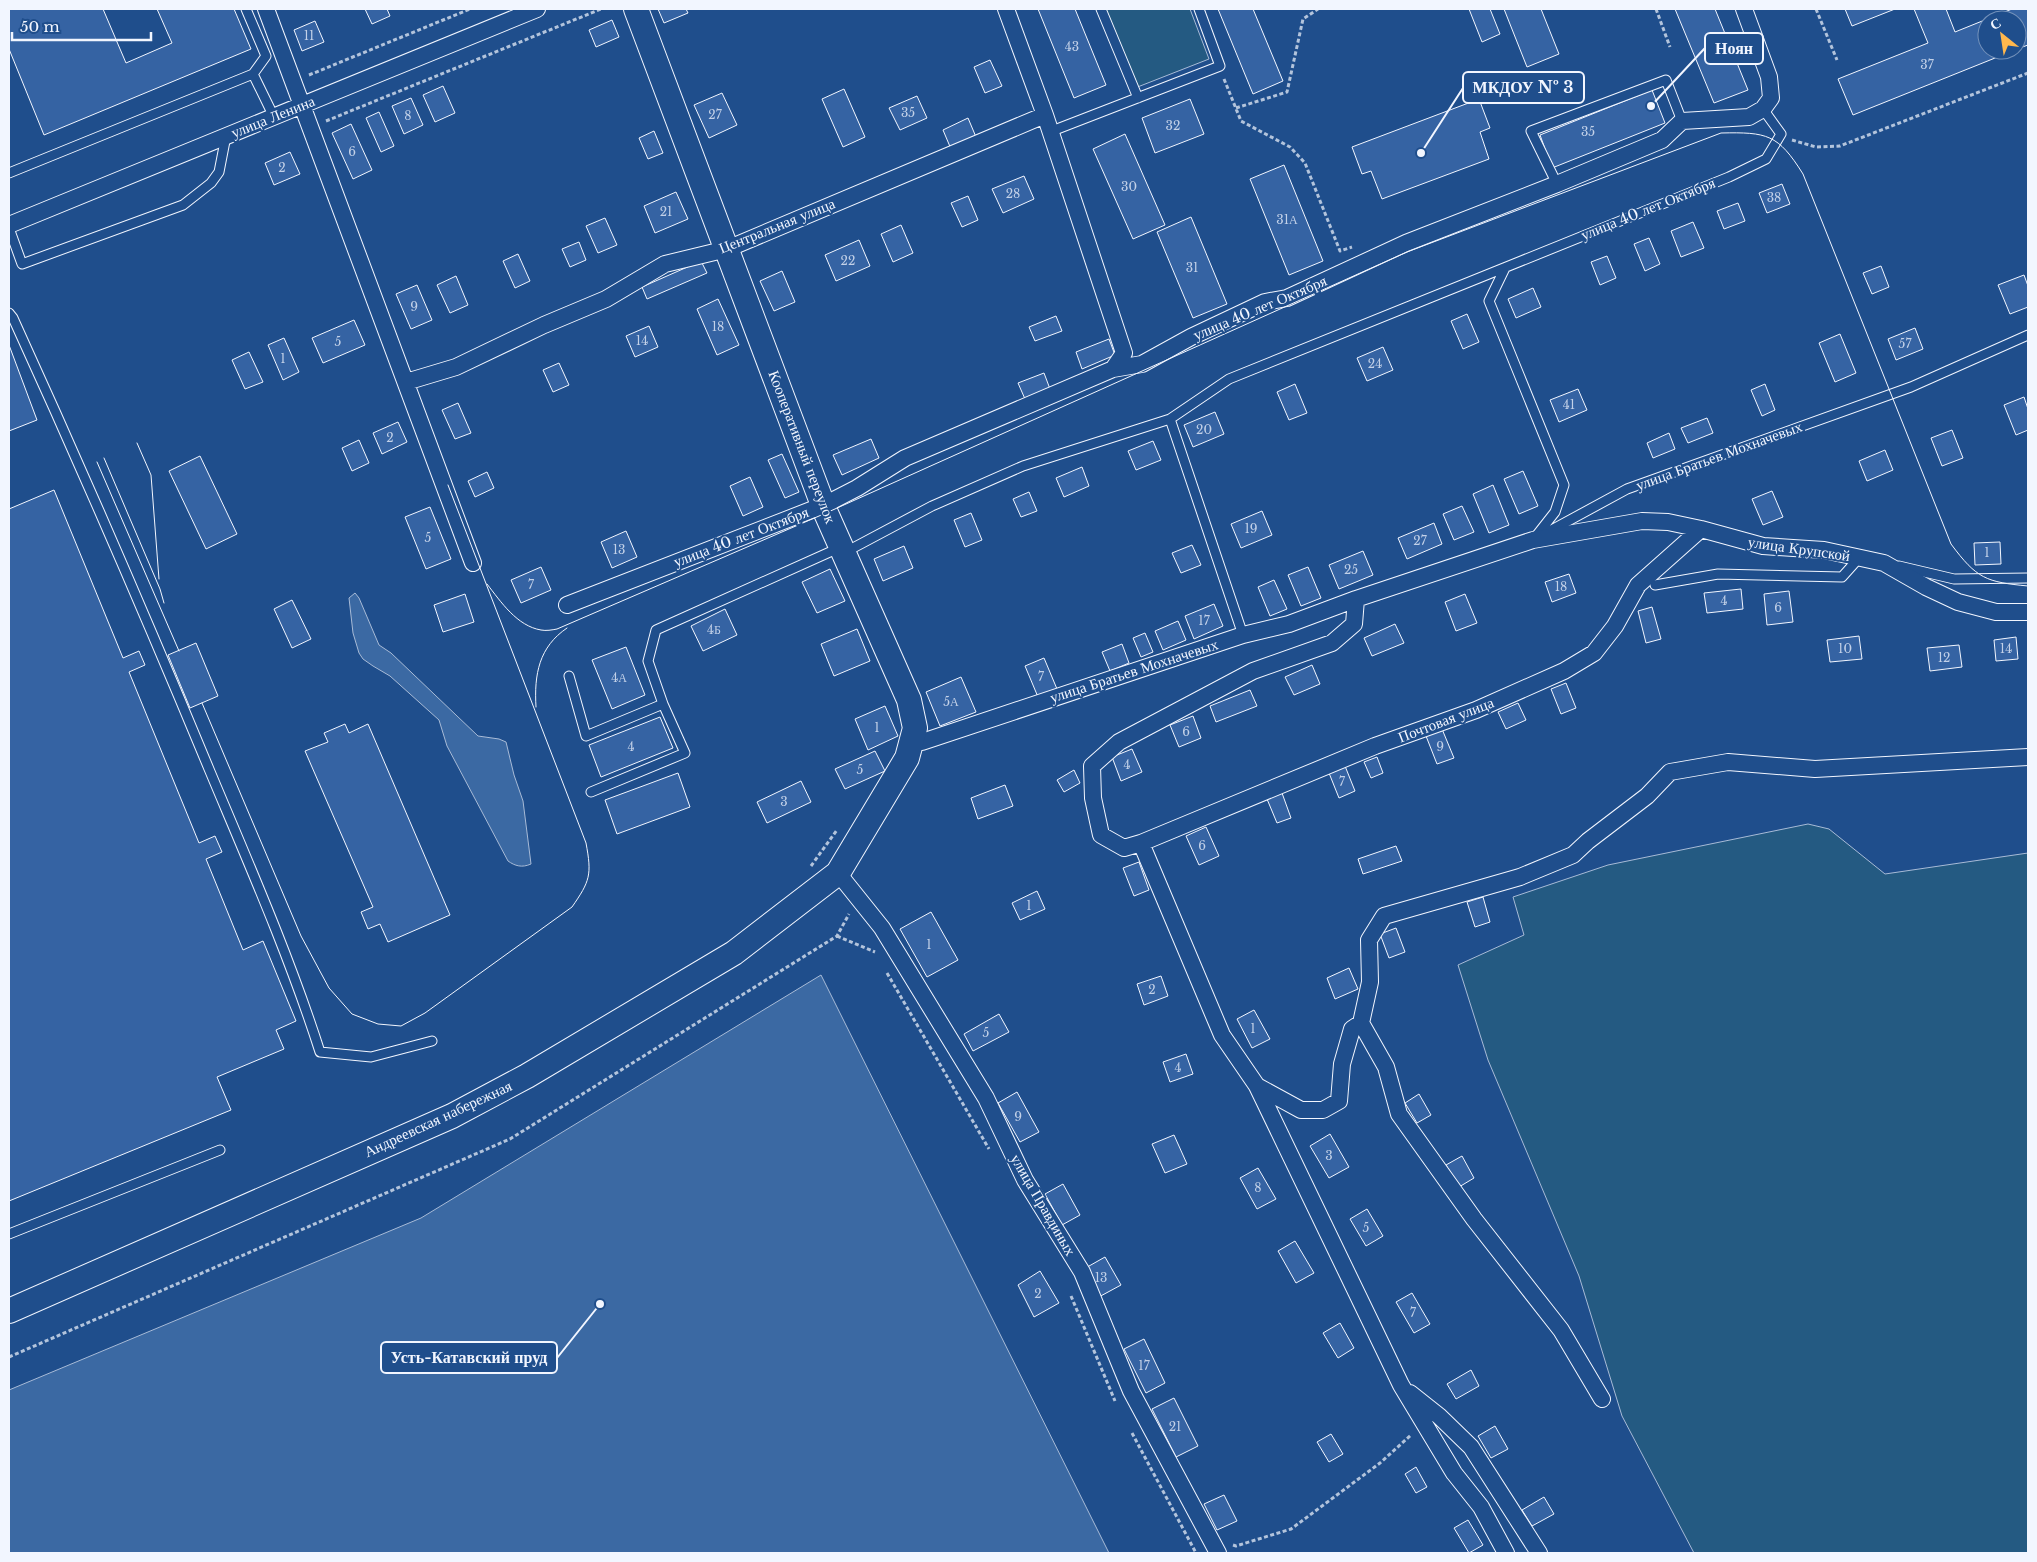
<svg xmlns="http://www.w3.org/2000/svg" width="2037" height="1562" viewBox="0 0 2037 1562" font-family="'Libre Baskerville',serif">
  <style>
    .green { fill: #245a82; stroke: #a8bbd7 }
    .water { fill: #3b69a3; stroke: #a8bbd7 }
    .building { fill: #3563a3; stroke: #f2f6ff }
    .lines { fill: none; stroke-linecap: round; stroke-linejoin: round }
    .lane-casing { stroke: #f2f6ff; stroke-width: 11 }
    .street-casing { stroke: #f2f6ff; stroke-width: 18 }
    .secondary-casing { stroke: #f2f6ff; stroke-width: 26 }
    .path { stroke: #b3c4dc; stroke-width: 3; stroke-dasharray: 4 2.5; stroke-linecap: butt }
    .lane { stroke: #1f4e8c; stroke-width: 9 }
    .street { stroke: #1f4e8c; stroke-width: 16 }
    .secondary { stroke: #1f4e8c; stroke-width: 24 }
    .tram { stroke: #f2f6ff; stroke-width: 1 }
    .labels { text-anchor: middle; stroke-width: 4; stroke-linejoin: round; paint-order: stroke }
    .number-label { font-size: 12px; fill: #c3d1e8 }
    .street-label { font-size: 15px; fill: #f2f6ff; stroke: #1f4e8c }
    .leader { fill: none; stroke: #f2f6ff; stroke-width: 2 }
    .callout-dot { fill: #f2f6ff; stroke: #1f4e8c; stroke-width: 2 }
    .callout { fill: #1f4e8c; stroke: #f2f6ff; stroke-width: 2 }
    .callout-label { font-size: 16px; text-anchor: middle; font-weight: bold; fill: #f2f6ff }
  </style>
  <rect width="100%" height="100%" fill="#1f4e8c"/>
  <path class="green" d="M1105 9H1190L1209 59 1135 88Z
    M1808 824 1829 829 1885 874 2028 853V1553H1694L1622 1416 1579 1276 1488 1060 1458 965 1524 935 1513 897 1608 865Z"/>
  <path class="water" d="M355 593 359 598 379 645 391 653 478 736 499 739 506 742 514 775 523 801 531 864C522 868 515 866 508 861L447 746 439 720 390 676 373 666 363 659 359 653 353 633 349 598Z
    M821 975 1109 1553H9V1390L421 1218Z"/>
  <path class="building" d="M9 9H103L126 63 172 43 157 9H234L251 49 44 135 9 49Z
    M365 9H387L390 16 372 24Z
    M658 9H686L688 13 664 23Z
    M1038 9H1075L1106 85 1074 98Z
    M1218 9H1253L1283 81 1253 94Z
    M1469 9H1490L1500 34 1482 42Z
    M1504 9H1541L1559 54 1527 67Z
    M1675 9H1715L1748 90 1714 103Z
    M1845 9H1895L1852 26Z
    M1914 9H1946L1955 32 2012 9H2028V45L2017 49V20H1987V50H2015L1853 115 1838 79 1928 43Z
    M612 20 619 37 596 47 589 30Z
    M315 21 324 42 302 51 294 30Z
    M990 60 1002 86 985 93 974 67Z
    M443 86 455 113 435 122 423 95Z
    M844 89 865 137 843 147 822 99Z
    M1652 90 1665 123 1552 168 1540 135Z
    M722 93 737 125 709 138 694 105Z
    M917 96 927 118 900 130 889 108Z
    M411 98 423 125 404 134 392 106Z
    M1190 99 1204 134 1155 153 1142 118Z
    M1479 99 1490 128 1480 132 1489 159 1382 199 1371 171 1362 174 1352 147Z
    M379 112 394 146 381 152 366 118Z
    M968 118 976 137 951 149 943 130Z
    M351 124 372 170 353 179 332 133Z
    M654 131 663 153 648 159 639 138Z
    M1125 134 1165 225 1133 239 1093 149Z
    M290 152 300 174 274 185 265 163Z
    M1284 165 1323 261 1289 275 1250 179Z
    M1024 176 1034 199 1003 213 992 189Z
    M1782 184 1790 204 1767 213 1759 193Z
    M676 192 688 219 655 233 644 206Z
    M968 196 978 220 962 227 951 203Z
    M1738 203 1745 221 1724 229 1717 211Z
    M1191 217 1227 304 1193 318 1157 232Z
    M605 218 617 245 598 253 586 226Z
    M1693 222 1704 248 1681 257 1671 231Z
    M901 225 913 253 893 262 881 234Z
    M1649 238 1660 264 1645 271 1634 244Z
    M859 240 870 266 836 281 825 255Z
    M579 242 586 260 570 267 562 249Z
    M518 254 530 281 515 288 503 261Z
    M1607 256 1616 278 1600 285 1591 262Z
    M701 261 707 273 647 299 642 287Z
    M1881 266 1889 287 1872 294 1863 273Z
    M782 271 795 302 774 311 760 281Z
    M2024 275 2028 286V307L2010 314 1998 285Z
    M456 276 468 305 450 313 437 285Z
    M417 285 432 320 411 329 396 294Z
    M1533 288 1541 307 1516 318 1508 299Z
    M718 299 739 345 717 355 697 309Z
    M1467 314 1479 342 1463 349 1451 321Z
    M1056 316 1062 331 1035 341 1029 327Z
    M354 320 365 345 323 363 312 338Z
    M649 326 658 347 635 357 626 336Z
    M1915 328 1923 349 1896 360 1888 339Z
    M1840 334 1856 373 1835 382 1819 343Z
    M284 338 299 372 283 380 268 345Z
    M1109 339 1115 355 1082 369 1076 352Z
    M9 345 37 420 9 431Z
    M1383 347 1393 370 1367 381 1357 358Z
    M249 352 263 382 245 389 232 360Z
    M559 363 569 385 553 392 543 370Z
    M1044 373 1050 389 1025 399 1018 383Z
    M1295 384 1307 413 1289 420 1277 392Z
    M1765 384 1775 410 1762 416 1751 390Z
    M1578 389 1587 410 1559 422 1550 400Z
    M2024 397 2028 409V430L2016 435 2004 405Z
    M458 403 471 433 455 439 442 410Z
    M1215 412 1224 434 1193 447 1184 425Z
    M1707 418 1713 433 1688 443 1681 428Z
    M398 422 407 442 382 454 373 433Z
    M1952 430 1963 458 1942 466 1931 438Z
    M1669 433 1675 449 1653 458 1647 443Z
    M871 439 879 458 842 475 833 455Z
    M359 440 369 463 352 471 342 448Z
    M1153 441 1161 460 1136 470 1128 451Z
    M1885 450 1893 470 1867 481 1859 461Z
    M782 454 799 492 785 498 768 460Z
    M200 456 237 534 206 549 169 471Z
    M1082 467 1089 486 1064 497 1056 478Z
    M1523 471 1538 506 1519 514 1504 479Z
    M487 472 494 488 475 497 468 481Z
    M750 477 763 507 743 516 730 486Z
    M1493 485 1509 525 1489 533 1473 494Z
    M54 490 123 658 139 651 145 665 129 672 199 843 215 836 222 852 206 859 243 950 263 941 296 1021 276 1030 284 1049 217 1077 231 1110 9 1201V509Z
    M1772 491 1783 517 1763 525 1752 499Z
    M1029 492 1037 511 1021 517 1013 499Z
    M1462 506 1474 532 1454 540 1443 514Z
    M430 507 451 559 426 569 405 517Z
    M1262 511 1272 535 1241 548 1231 524Z
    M971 513 982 540 965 547 954 520Z
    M1434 523 1442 544 1407 559 1398 538Z
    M626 531 637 557 612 568 601 542Z
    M2000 542 2001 564 1975 565 1974 543Z
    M1192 545 1201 565 1181 573 1172 553Z
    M904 546 913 568 883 581 874 559Z
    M1363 551 1373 575 1339 589 1329 565Z
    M541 567 551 590 521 603 511 580Z
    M1308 567 1321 598 1301 606 1288 575Z
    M830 569 845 601 817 613 802 582Z
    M1569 574 1576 593 1552 602 1545 582Z
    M1274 580 1287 609 1270 616 1258 587Z
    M1741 589 1743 609 1707 613 1704 593Z
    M1789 591 1793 622 1767 625 1764 594Z
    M465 594 474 622 443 632 434 605Z
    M1465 594 1477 623 1456 631 1445 602Z
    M292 600 311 639 292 648 274 609Z
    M1214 604 1223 626 1194 639 1185 616Z
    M1652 607 1661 639 1646 643 1638 611Z
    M725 609 737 635 703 651 691 626Z
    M1178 621 1186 640 1163 650 1155 631Z
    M1395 624 1404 643 1372 656 1364 638Z
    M857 629 870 661 834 676 821 644Z
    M1145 633 1153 652 1141 657 1133 638Z
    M1859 636 1862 659 1830 662 1827 640Z
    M2016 637 2018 659 1996 661 1994 640Z
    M196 643 218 696 190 708 168 655Z
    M1122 644 1129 663 1110 671 1102 652Z
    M1959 645 1962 667 1930 671 1927 648Z
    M626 647 645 695 612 709 592 660Z
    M1044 658 1057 689 1038 697 1025 666Z
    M1312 665 1320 684 1294 695 1285 677Z
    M961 677 976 712 940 726 926 692Z
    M1566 683 1576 708 1561 714 1551 689Z
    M1250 690 1257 706 1216 722 1210 706Z
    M1518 703 1526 720 1506 729 1498 712Z
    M885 706 898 736 868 750 855 719Z
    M1193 716 1201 738 1179 747 1170 725Z
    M660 717 673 748 601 777 589 745Z
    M345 724 349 733 368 724 450 915 388 942 380 924 368 929 361 912 373 907 305 751 328 742 324 733Z
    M1442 729 1454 758 1437 764 1426 736Z
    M1132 749 1142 772 1121 781 1112 757Z
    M875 751 885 771 845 789 835 769Z
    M1377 757 1383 773 1371 778 1364 762Z
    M1345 766 1355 791 1339 798 1329 773Z
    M1074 770 1080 783 1064 792 1057 780Z
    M678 773 690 807 617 834 605 800Z
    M801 781 811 802 767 823 757 802Z
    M1005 785 1013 806 978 819 971 798Z
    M1282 793 1291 818 1277 823 1267 799Z
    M1206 827 1219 856 1199 865 1186 836Z
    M1396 846 1402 861 1363 874 1358 859Z
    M1139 862 1149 890 1134 896 1123 868Z
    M1037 891 1045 909 1020 920 1012 903Z
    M1483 897 1490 922 1475 927 1467 902Z
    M931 912 958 960 927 977 900 929Z
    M1396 928 1405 952 1389 958 1380 934Z
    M1349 968 1358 989 1335 999 1327 978Z
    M1161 976 1168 996 1144 1005 1137 984Z
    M1254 1010 1270 1039 1252 1048 1237 1019Z
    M999 1014 1009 1032 973 1051 964 1034Z
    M1186 1054 1193 1074 1170 1082 1163 1062Z
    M1017 1092 1039 1132 1020 1142 998 1103Z
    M1419 1094 1431 1115 1417 1123 1405 1103Z
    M1330 1134 1349 1167 1329 1178 1310 1146Z
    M1174 1135 1187 1164 1165 1173 1152 1144Z
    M1462 1156 1474 1178 1459 1187 1446 1165Z
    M1258 1168 1276 1199 1257 1209 1240 1178Z
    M1063 1184 1080 1215 1062 1225 1045 1194Z
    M1367 1209 1383 1236 1366 1246 1350 1219Z
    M1295 1241 1314 1273 1296 1283 1278 1251Z
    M1105 1257 1121 1285 1097 1298 1082 1270Z
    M1040 1271 1059 1303 1034 1317 1018 1285Z
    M1412 1293 1430 1324 1414 1333 1396 1302Z
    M1340 1323 1354 1348 1338 1358 1323 1333Z
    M1144 1339 1165 1383 1146 1393 1124 1349Z
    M1471 1370 1479 1386 1456 1399 1447 1384Z
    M1174 1398 1198 1446 1176 1457 1152 1409Z
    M1495 1426 1508 1449 1491 1458 1478 1436Z
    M1331 1434 1343 1454 1329 1462 1317 1442Z
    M1416 1467 1427 1487 1416 1493 1405 1474Z
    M1224 1495 1237 1521 1217 1530 1204 1504Z
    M1544 1497 1554 1514 1532 1526 1522 1510Z
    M1468 1520 1483 1545 1469 1553 1454 1528Z"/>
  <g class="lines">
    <g class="lane-casing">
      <path id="lane" d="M1101 9 1138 98
        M253 74 274 117
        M1052 131 1220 66 1199 9
        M9 173 253 74 266 56 246 9
        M1557 184 1531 131 1666 80 1682 121
        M9 228 22 264 183 205 211 183 219 172 226 136
        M1505 268 1489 301 1564 485 1555 512 1533 540
        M9 313 13 318C81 467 146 617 209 769 248 862 289 955 320 1052L371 1057 432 1041
        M1170 419 1243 635
        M1546 533 1627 489 1911 387 2028 335
        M846 556 853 548 932 506 1023 466 1170 419 1229 379 1729 177 1766 159 1781 134 1763 109
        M1899 566 1954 579 2028 578
        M1655 585 1718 574 1842 577 1859 558
        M569 676 586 736 663 704 648 661 656 630 841 547
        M591 792 685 753 663 704
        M9 1234 220 1150"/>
    </g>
    <g class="street-casing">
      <path id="street" d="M266 9 473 563
        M1045 115 1124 353 1113 369
        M9 225 537 9
        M406 382 456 367 544 325 606 299 665 264 727 249 1045 115 1006 9
        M567 605 824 505 857 488 905 458 1113 369 1142 364 1191 337 1265 302 1287 298 1406 243 1557 184 1662 140 1682 121 1749 117 1763 109 1771 98 1769 77 1744 9
        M912 741 922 742 1243 635 1289 624 1356 599
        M1141 843 1375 746 1476 710 1564 671 1594 653 1615 626 1638 585 1701 529
        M838 873 882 928 986 1098 1025 1180 1082 1272 1131 1391 1218 1553
        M1361 1023 1386 1067 1399 1114 1474 1219 1561 1330 1602 1399
        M1257 1086 1301 1110H1323L1339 1101 1342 1064 1352 1029 1361 1023 1370 982 1369 940 1384 916 1520 877 1573 855 1588 841 1647 796 1670 772 1728 762 1815 769 2028 757
        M1410 1393 1439 1416 1471 1447 1539 1553
        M1506 1553 1481 1507 1454 1473 1401 1385 1257 1086 1222 1035 1141 843 1124 848 1101 835 1093 798 1092 766 1119 742 1253 671 1332 643 1354 624 1356 599 1533 540 1642 521 1668 522 1701 529 1763 546 1824 550 1884 563 1926 587 1958 602 1996 612H2028"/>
    </g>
    <g class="secondary-casing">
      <path id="secondary" d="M9 1311 452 1116 527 1076 734 953 838 873 907 758 915 728 909 700 826 513 636 9"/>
    </g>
    <path class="path" d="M1656 9 1670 47
      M1816 9 1837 60
      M309 75 470 9
      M1224 79 1241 121 1290 147 1305 163 1340 251 1352 247
      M1236 108 1287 92 1303 19 1318 9
      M326 121 601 9
      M1792 140 1816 147 1840 146 2028 73
      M811 866 837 830
      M837 936 875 952
      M887 973 989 1149
      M1071 1296 1115 1401
      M9 1357 510 1139 837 936 849 914
      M1132 1433 1196 1553
      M1233 1545 1236 1546 1291 1529 1380 1463 1411 1435"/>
    <use href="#lane" class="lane"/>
    <use href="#street" class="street"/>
    <use href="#secondary" class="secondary"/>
    <path class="tram" d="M137 443 151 475 159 579
      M104 458 160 589 164 603
      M97 462 179 651
      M487 584C501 602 517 626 541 630 546 631 552 630 557 629L826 513 1407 252 1721 133C1767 132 1778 134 1803 174L1951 544C1977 579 1986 582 2028 586
      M202 703 301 936 329 988 352 1014 378 1024 401 1026 425 1013 572 907C590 881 592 875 586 843L448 485
      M536 707C534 674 539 647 567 628"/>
  </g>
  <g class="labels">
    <g class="number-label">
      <text x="309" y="40">11</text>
      <text x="1072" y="51">43</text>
      <text x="1927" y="69">37</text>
      <text x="908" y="117">35</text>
      <text x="715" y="119">27</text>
      <text x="408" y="120">8</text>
      <text x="1173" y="130">32</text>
      <text x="1588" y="136">35</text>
      <text x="352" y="156">6</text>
      <text x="282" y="172">2</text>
      <text x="1129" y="191">30</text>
      <text x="1013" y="198">28</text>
      <text x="1774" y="202">38</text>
      <text x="666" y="216">21</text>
      <text x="1287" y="224">31А</text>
      <text x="848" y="265">22</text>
      <text x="1192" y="272">31</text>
      <text x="414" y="311">9</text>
      <text x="718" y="331">18</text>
      <text x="642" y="345">14</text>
      <text x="338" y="346">5</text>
      <text x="1905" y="348">57</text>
      <text x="283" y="363">1</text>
      <text x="1375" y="368">24</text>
      <text x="1569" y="409">41</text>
      <text x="1204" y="434">20</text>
      <text x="390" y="442">2</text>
      <text x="1251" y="533">19</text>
      <text x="428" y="542">5</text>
      <text x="1420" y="545">27</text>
      <text x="619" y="554">13</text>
      <text x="1987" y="557">1</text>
      <text x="1351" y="574">25</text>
      <text x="531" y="589">7</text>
      <text x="1561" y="591">18</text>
      <text x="1724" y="605">4</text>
      <text x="1778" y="612">6</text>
      <text x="1204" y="625">17</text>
      <text x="714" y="634">4Б</text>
      <text x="1845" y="653">10</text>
      <text x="2006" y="653">14</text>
      <text x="1944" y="662">12</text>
      <text x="1041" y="681">7</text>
      <text x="619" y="682">4А</text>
      <text x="951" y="706">5А</text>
      <text x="877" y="732">1</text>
      <text x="1186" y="736">6</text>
      <text x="631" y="751">4</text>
      <text x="1440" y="751">9</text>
      <text x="1127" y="769">4</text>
      <text x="860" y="774">5</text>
      <text x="1342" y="786">7</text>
      <text x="784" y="806">3</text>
      <text x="1202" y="850">6</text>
      <text x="1029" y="910">1</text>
      <text x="929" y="949">1</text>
      <text x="1152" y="994">2</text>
      <text x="1253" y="1033">1</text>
      <text x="986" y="1037">5</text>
      <text x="1178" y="1072">4</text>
      <text x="1018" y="1121">9</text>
      <text x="1329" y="1160">3</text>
      <text x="1258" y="1192">8</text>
      <text x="1366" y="1232">5</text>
      <text x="1101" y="1282">13</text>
      <text x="1038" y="1298">2</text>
      <text x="1413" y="1317">7</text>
      <text x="1144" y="1370">17</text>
      <text x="1175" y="1431">21</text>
    </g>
    <g class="street-label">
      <text transform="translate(273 117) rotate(-22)" y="5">улица Ленина</text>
      <text transform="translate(1648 209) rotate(-22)" y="5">улица 40 лет Октября</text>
      <text transform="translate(777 226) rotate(-22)" y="5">Центральная улица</text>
      <text transform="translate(1260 308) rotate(-23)" y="5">улица 40 лет Октября</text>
      <text transform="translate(802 447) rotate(69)" y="5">Кооперативный переулок</text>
      <text transform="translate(1719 456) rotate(-20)" y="5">улица Братьев Мохначевых</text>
      <text transform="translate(741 537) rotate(-21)" y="5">улица 40 лет Октября</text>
      <text transform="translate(1799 549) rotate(8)" y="5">улица Крупской</text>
      <text transform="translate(1134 671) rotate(-18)" y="5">улица Братьев Мохначевых</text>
      <text transform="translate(1446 720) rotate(-21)" y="5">Почтовая улица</text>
      <text transform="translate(438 1119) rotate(-25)" y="5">Андреевская набережная</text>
      <text transform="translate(1043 1205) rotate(60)" y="5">улица Правдиных</text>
    </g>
  </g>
  <path class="leader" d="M1651 106L1705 48M1421 153L1463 88M600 1304L557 1358"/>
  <g class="callout-dot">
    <circle cx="1651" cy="106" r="5"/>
    <circle cx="1421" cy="153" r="5"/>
    <circle cx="600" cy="1304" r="5"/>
  </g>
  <g class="callout">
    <rect x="1705" y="33" width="58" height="31" rx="5"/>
    <rect x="1463" y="72" width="121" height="31" rx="5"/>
    <rect x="381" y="1342" width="176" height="31" rx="5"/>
  </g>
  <g class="callout-label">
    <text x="1734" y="54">Ноян</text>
    <text x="1523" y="93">МКДОУ № 3</text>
    <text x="469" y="1363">Усть-Катавский пруд</text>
  </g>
  <rect width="2037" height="1562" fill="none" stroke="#f2f6ff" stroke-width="20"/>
  <g transform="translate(2002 35) rotate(330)"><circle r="24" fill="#1f4e8c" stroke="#7391ba"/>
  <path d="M0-4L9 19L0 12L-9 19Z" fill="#ffb74d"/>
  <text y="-8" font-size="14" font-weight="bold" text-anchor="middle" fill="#f2f6ff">С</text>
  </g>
  <path d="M12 32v8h139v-8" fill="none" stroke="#f2f6ff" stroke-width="2.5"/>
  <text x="20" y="32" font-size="15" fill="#f2f6ff" stroke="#1f4e8c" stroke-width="4" paint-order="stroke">50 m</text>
</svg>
